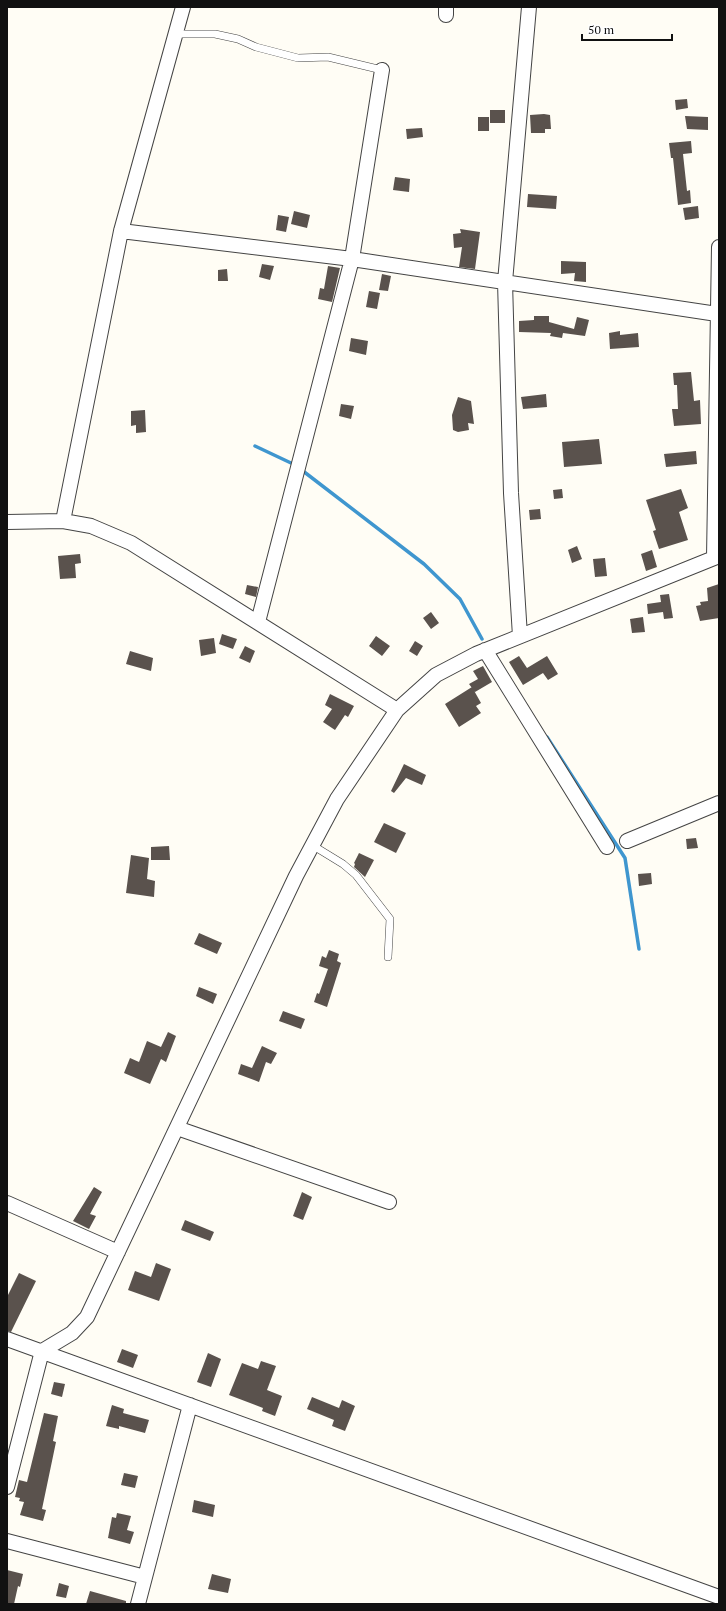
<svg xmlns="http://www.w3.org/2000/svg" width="726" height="1611" viewBox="0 0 726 1611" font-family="'PT Serif',serif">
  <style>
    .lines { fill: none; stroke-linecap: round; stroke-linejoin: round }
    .stream { stroke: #3f96cf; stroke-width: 3.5 }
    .building { fill: #5a524d }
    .service-casing { stroke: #444; stroke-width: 8 }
    .minor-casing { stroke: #444; stroke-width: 16 }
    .service { stroke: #fff; stroke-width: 7 }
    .minor { stroke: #fff; stroke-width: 14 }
  </style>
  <rect width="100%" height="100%" fill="#fffdf5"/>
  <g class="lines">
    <path class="stream" d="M255 446 291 463
      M303 471 424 564 460 599 482 639
      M547 737 625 858 639 949"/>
  </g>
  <path class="building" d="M687 99 688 108 676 110 675 100Z
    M490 110H505V123H490Z
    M544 114 550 115 551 129H545V133H531L530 115Z
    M685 116 708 117V130L687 129Z
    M478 117H489V131H478Z
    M422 128 423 137 407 139 406 129Z
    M691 141 692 153 683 154 687 191 690 190 691 203 678 205 673 158H671L669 143Z
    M395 177 410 179 409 192 393 190Z
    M528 194 557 196 556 209 527 207Z
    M698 206 699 218 685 220 683 208Z
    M294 211 310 215 307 228 291 224Z
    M278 215 289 217 286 232 276 230Z
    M460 229 480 232 475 269 459 267 462 247 454 248 453 234 461 233Z
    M561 261 586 262V282L574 281 575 273 561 274Z
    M262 264 274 266 270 280 259 277Z
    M328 266 340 268 332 302 318 299 320 288 324 289Z
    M227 269 228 281H218V270Z
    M382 274 391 276 388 291 379 290Z
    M369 291 380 293 377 309 366 307Z
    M534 316H549V322L574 329 577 317 589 320 585 336 563 333 562 338 550 336 551 333 519 332V321L534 320Z
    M620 331V335L638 333 639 347 610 349 609 333Z
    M351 338 368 341 366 355 349 351Z
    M691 372 694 401 700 400 701 424 674 426 672 409H678L677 385H674L673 373Z
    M546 394 547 407 523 409 521 397Z
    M458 397 471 401 474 424 468 423 469 430 458 432 453 430 452 415Z
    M341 404 354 406 351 419 339 416Z
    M145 410 146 432 136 433V425L131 426V411Z
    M599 439 602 464 564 467 562 442Z
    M696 451 697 464 666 467 664 454Z
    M562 489 563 498 554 499 553 490Z
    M681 489 688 508 679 512 688 540 659 549 653 531 656 530 646 500Z
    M540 509 541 519 530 520 529 510Z
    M577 546 582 559 572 563 568 550Z
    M652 550 657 567 646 571 641 554Z
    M80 554 81 563 75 564 76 578 60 579 58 556Z
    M605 558 607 576 595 577 593 559Z
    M719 584V618L700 621 696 606 701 605 700 602 708 601 707 588Z
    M247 585 258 587 256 597 245 594Z
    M669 594 673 618 664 619 663 612 648 614 647 604 661 602 660 595Z
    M431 612 439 623 431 629 423 618Z
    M643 617 645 632 632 633 630 619Z
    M222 634 237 639 233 649 219 644Z
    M376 636 390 646 382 656 369 646Z
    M214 638 216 653 201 656 199 640Z
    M415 641 423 646 417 656 409 651Z
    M245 646 255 651 250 663 239 658Z
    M130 651 153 658 151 671 126 664Z
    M519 656 527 668 547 656 558 674 548 680 543 673 523 685 509 662Z
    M483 666 492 682 475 692 469 684 478 679 473 671Z
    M472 687 481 703 476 706 481 713 459 727 445 704Z
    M330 694 354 706 348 717 345 715 335 730 323 722 332 709 325 705Z
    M404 764 426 775 422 785 406 778 394 793 391 791Z
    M384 823 406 833 396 853 374 842Z
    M696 838 698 848 687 849 686 839Z
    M169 846 170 860H151V847Z
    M359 853 374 860 365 877 354 867 355 864 354 863Z
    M131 855 149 858 147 879 155 881 154 897 126 893Z
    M651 873 652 884 639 886 638 874Z
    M199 933 222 943 217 954 194 944Z
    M329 950 339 954 337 961 341 963 327 1007 314 1002 317 993 319 994 328 969 319 966 322 956 326 958Z
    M199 987 217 994 213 1004 196 996Z
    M283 1011 305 1019 301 1029 279 1021Z
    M168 1032 176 1036 166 1062 161 1059 150 1084 124 1073 130 1058 139 1062 147 1041 161 1047Z
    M262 1046 277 1053 271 1064 266 1062 259 1082 238 1074 241 1064 252 1068Z
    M94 1187 102 1192 90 1214 96 1216 89 1229 73 1221Z
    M302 1192 312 1197 303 1220 293 1216Z
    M185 1220 214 1232 210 1241 181 1230Z
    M156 1263 171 1269 159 1301 128 1290 135 1271 151 1277Z
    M19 1273 36 1281 11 1332 7 1331V1297Z
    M122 1349 138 1355 133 1368 117 1362Z
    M208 1353 221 1359 211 1387 197 1382Z
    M261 1361 276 1366 267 1390 282 1396 275 1416 262 1411 263 1408 229 1395 242 1363 258 1369Z
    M54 1382 65 1384 62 1397 51 1394Z
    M312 1397 339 1408 342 1400 355 1406 345 1431 332 1426 334 1420 307 1409Z
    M112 1405 124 1409 123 1413 149 1420 145 1433 119 1426V1429L106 1426Z
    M44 1413 58 1416 53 1441 56 1442 42 1509 46 1510 43 1521 20 1515 24 1502 19 1501 20 1498 15 1497 19 1480 27 1482Z
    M124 1473 138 1476 135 1488 121 1485Z
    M194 1500 215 1505 213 1517 192 1512Z
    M117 1513 131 1516 127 1530 134 1532 130 1544 108 1538 112 1517 116 1518Z
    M7 1570 23 1574 20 1587 18 1586 14 1604H7Z
    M212 1574 231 1579 228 1593 208 1589Z
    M59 1583 69 1586 66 1598 56 1596Z
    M90 1591 126 1601V1604H86Z"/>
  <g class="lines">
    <g class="service-casing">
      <path id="service" d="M176 34H215L238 39 256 47 298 58 328 57 382 70
        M312 845 343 864 356 875 390 919 388 957"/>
    </g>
    <g class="minor-casing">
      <path id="minor" d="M446 15V7
        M121 231 352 259 717 314
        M63 521 121 231 183 7
        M7 522 63 521 91 526 131 543 397 710
        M714 558 719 247
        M258 622 352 259 382 70
        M520 636 511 493 505 282 529 7
        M485 650 607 847
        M627 841 719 803
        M177 1128 389 1202
        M7 1203 118 1252
        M7 1339 719 1597
        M7 1487 42 1351 72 1333 87 1317 296 876 337 799 397 710 436 675 476 654 719 556
        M7 1541 145 1577
        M138 1604 190 1405"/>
    </g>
    <use href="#service" class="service"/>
    <use href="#minor" class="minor"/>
  </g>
  <rect width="726" height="1611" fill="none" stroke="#111111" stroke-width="16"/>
  <path d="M582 34v6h90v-6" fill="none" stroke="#111111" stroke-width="2"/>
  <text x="588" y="34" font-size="12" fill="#111111" stroke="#ffffff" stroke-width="3" paint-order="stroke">50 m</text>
</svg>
